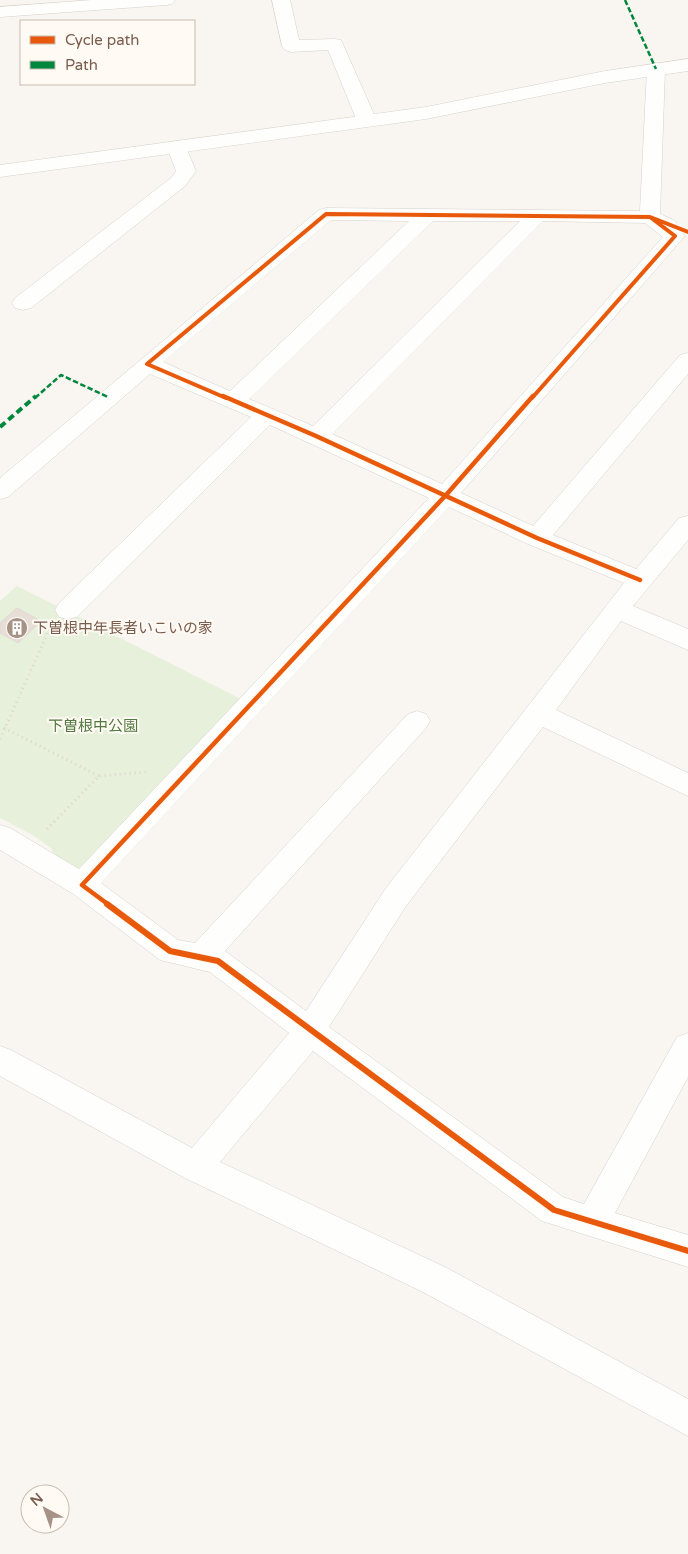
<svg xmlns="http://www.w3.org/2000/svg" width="688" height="1554" viewBox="0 0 688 1554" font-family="'Varela Round','Noto Sans JP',sans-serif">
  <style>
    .green { fill: #e7f0db }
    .building { fill: #e6ded7; stroke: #e2d8d2 }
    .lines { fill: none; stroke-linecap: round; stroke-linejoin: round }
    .street-casing { stroke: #d7d1cb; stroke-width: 1 }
    .secondary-casing { stroke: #d9d2cb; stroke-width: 1 }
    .path { stroke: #dcd5d0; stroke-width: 3; stroke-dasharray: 1 4; stroke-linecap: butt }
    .street { fill: #fefefd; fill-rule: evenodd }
    .secondary { fill: #fefefd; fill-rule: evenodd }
    .quiet-far1 { stroke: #00873e; stroke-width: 2.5; stroke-dasharray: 5.5 2.5; stroke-linecap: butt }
    .quiet { stroke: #00873e; stroke-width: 4; stroke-dasharray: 7 4; stroke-linecap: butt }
    .cycleway-far2-casing { stroke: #fffaf3; stroke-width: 6 }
    .cycleway-far1-casing { stroke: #fffaf3; stroke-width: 8 }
    .cycleway-casing { stroke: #fffaf3; stroke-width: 9 }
    .cycleway-far2 { stroke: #e8590c; stroke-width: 4 }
    .cycleway-far1 { stroke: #e8590c; stroke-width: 4.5 }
    .cycleway { stroke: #e8590c; stroke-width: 6 }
    .labels { text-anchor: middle; stroke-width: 4; stroke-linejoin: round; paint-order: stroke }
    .poi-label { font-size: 15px; fill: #7a5c4d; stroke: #fffaf3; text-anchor: start }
    .park-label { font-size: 15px; fill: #537a41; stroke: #fffaf3 }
  </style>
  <rect width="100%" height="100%" fill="#f9f5f0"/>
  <path class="green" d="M17 586 243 700 82 875 57 863 51 848 31 834 0 818V601Z"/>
  <path class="building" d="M17 608 41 621 18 643 0 633V623Z"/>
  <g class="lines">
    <g class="street-casing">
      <path id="street" d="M272 0H290L299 40 335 39 341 40 377 121 374 125 367 127 360 125 357 121 328 50 291 52 285 50 282 46Z
        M656 63 663 65 665 69 660 214 674 220 677 224 676 226 685 236 461 493 533 526 680 355 688 353V374L553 535 636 569 679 518 688 516V540L633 606 688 629V650L621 621 556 710 688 773V796L543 727 406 906 329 1027 563 1197 584 1204 677 1037 688 1033V1077L615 1213 688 1235V1267L542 1221 313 1051 220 1162 445 1267 688 1399V1436L421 1291 185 1178 0 1076V1046L11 1050 192 1148 289 1033 210 972 160 960 72 893 0 850V825L10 828 79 869 429 498 270 425 77 617 68 619 59 617 55 610 59 603 251 417 150 374 8 497 0 499V478L319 210 326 208 640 211 647 69 649 65ZM331 220 409 221 230 391 163 362ZM433 221H520L313 426 249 399ZM543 221 645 223 663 237 442 484 332 434ZM449 507 528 544 624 583 386 888 306 1011 225 951 426 728 430 721 426 714 417 711 408 714 195 943 178 940 101 883Z
        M177 141 184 143 196 171 185 186 31 308 23 310 15 308 12 303 15 298 171 178 176 171 167 147 170 143Z"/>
    </g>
    <g class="secondary-casing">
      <path id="secondary" d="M92 0H175L172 4 166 5 0 17V7Z
        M688 59V71L605 83 426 119 0 177V165L426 107 605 71Z"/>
    </g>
    <path class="path" d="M4 728 99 776
      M0 739 50 628
      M47 829 99 776 146 772"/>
    <use href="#street" class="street"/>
    <use href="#secondary" class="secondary"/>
    <path class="quiet-far1" d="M625 0 656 69
      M35 398 61 375 108 397"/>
    <path class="quiet" d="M0 427 36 396"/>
    <g class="cycleway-far2-casing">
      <path id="cycleway-far2" d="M226 398 147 364 326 214 650 217 688 232
        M532 398 675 236 650 217"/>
    </g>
    <g class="cycleway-far1-casing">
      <path id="cycleway-far1" d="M223 396 316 436 537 538 640 580
        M109 905 82 885 446 495 533 396"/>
    </g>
    <g class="cycleway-casing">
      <path id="cycleway" d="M107 904 170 951 218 961 554 1210 688 1251"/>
    </g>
    <use href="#cycleway-far2" class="cycleway-far2"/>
    <use href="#cycleway-far1" class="cycleway-far1"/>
    <use href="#cycleway" class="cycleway"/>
  </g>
  <defs>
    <g id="building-disc" transform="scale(1.125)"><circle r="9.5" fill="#a69286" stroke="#fffaf3"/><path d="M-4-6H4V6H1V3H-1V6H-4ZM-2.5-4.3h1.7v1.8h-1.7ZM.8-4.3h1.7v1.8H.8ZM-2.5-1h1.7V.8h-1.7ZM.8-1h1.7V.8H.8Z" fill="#fff"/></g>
  </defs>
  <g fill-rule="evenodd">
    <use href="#building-disc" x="17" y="628"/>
  </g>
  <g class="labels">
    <g class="poi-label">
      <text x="33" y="633">下曽根中年長者いこいの家</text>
    </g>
    <g class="park-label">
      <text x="93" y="731">下曽根中公園</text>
    </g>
  </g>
  <rect x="20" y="20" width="175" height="65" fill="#fffaf3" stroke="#cabbb1"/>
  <rect x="30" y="36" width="25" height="8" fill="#e8590c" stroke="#cabbb1"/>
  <text x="65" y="45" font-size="15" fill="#7a5c4d">Cycle path</text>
  <rect x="30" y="61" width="25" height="8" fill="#00873e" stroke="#cabbb1"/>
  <text x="65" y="70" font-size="15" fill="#7a5c4d">Path</text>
  <g transform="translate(45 1509) rotate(319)"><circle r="24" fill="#fffaf3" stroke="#cabbb1"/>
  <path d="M0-4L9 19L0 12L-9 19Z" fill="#a69286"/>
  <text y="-8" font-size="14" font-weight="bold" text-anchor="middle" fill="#7a5c4d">N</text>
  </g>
</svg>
